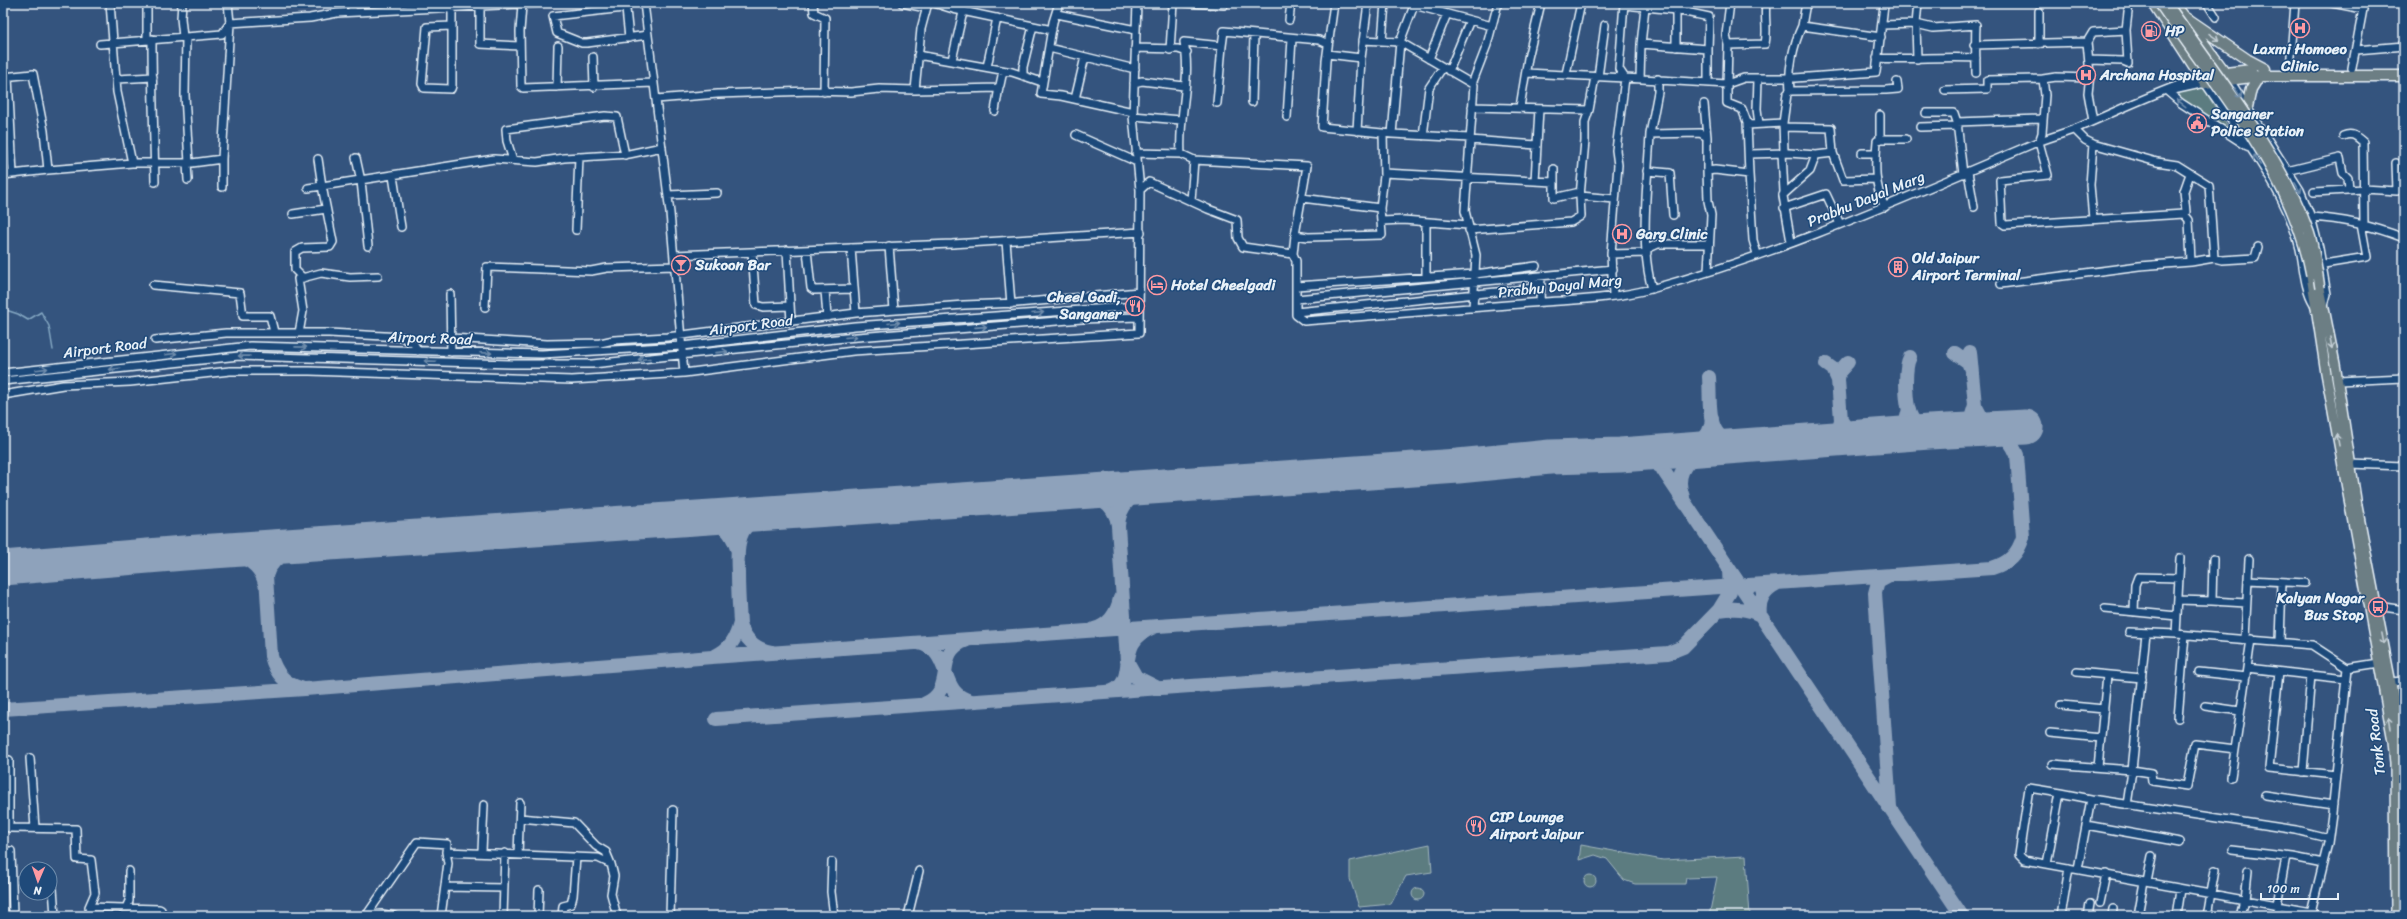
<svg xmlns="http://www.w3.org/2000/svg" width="2407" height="919" viewBox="0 0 2407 919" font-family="Sriracha,sans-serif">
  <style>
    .green { fill: #5b7c80; stroke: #a2b6bc }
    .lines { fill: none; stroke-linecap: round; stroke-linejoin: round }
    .stream { stroke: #85a8c3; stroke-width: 1.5 }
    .taxiway { stroke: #8ea2bb; stroke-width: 14 }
    .runway { stroke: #8ea2bb; stroke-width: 35 }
    .minor-casing { stroke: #e8f1f8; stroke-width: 10 }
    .major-casing { stroke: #e8f1f8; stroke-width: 12 }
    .highway-casing { stroke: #e8f1f8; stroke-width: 13 }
    .minor { stroke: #1f4a7a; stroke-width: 7 }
    .major { stroke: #6c7e84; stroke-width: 9 }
    .highway { stroke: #6c7e84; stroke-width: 10 }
    .major-bridge-casing { stroke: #e8f1f8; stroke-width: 12; stroke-linecap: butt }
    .major-bridge { stroke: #6c7e84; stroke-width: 9 }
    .oneway { stroke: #c3ced5 }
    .oneway2 { stroke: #6f8dac }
    .labels { text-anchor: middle; stroke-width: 3; stroke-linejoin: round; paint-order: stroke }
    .poi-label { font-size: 15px; font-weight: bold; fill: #e8f1f8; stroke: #1f4a7a; text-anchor: start }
    .street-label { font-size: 15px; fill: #e8f1f8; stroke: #1f4a7a }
  </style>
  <rect width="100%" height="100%" fill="#34547e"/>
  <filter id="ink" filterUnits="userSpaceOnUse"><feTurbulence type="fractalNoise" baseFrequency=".025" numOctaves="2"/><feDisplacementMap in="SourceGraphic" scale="8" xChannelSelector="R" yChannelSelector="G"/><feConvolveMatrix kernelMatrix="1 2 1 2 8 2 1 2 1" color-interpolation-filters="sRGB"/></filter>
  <g filter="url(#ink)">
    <path class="green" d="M2199 86 2203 88 2231 132 2180 98 2179 92Z
      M1430 844 1432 872 1406 876 1391 904 1359 907 1350 879V861Z
      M1581 845 1663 860 1746 856 1750 916H1709L1717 877 1686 878 1685 884H1635L1624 880 1607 859 1595 855 1579 860Z
      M1584 881a6 6 0 1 1 12 0a6 6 0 1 1-12 0Z
      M1412 894a6 6 0 1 1 12 0a6 6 0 1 1-12 0Z"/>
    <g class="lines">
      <path class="stream" d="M3 309 18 314 28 320 41 312 49 326 53 350"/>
      <path class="taxiway" d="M1970 352 1975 405 1983 420 1997 428
        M1955 353 1968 362 1971 370
        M1910 357C1904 368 1905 407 1912 418 1916 425 1923 428 1929 432
        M1848 362 1839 372 1838 380 1841 420 1848 431 1860 438
        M1826 364 1833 369 1838 380
        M1709 377C1711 407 1704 439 1740 446
        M1959 430 1971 418 1975 405
        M1894 435 1905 425 1909 409
        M1831 439 1838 431 1841 420
        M1668 451C1689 447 1710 445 1712 419
        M1620 455 1644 456 1661 467 1962 916
        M1151 488C1132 494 1119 505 1118 526L1127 661 1136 677 1156 687
        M1073 492C1094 492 1115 502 1118 525
        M1683 497C1671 467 1697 450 1723 447
        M678 520C707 519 727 517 737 549
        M184 553C213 553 257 547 265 584
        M1719 610C1734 608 1747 608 1760 615
        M1760 615C1758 599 1764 590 1778 583
        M1094 629C1109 625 1117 613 1120 598
        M918 643C955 651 936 694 972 701
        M771 652C755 649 744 638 740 623 739 607 738 590 738 573 736 536 739 519 780 512
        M715 656C730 649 736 639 740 623
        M301 688C284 684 275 671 271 656L266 576C274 546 312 547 337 543
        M1112 691C1140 680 1112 643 1154 627
        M924 704C959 690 931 652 967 640
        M3 709 305 689 712 657 1992 568C2009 563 2018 554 2023 537L2017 455C2007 431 1994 429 1970 430
        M716 719 1668 653 1683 647 1719 610 1730 592 1729 569
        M1890 807 1875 593 1878 582 1891 575"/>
      <path class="runway" d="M3 568 184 553 1458 466 1550 457 1620 455 1929 432 2026 427"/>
      <g class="minor-casing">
        <path id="minor" d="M110 3 117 92 132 163
          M147 3V39
          M182 3 181 18 183 37
          M644 3 670 213 684 373
          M813 3 814 13 825 18 824 92
          M902 3 926 8
          M934 3 953 9 1052 30
          M1059 3 1053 22 1041 94 1061 96 1133 112
          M1137 3 1133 116 1140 190
          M1187 3 1224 5V3
          M1334 3 1326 61 1322 127 1392 134 1400 42 1415 3
          M1624 3 1619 69 1625 78
          M1766 3C1764 18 1768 30 1765 44L1728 45 1727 84 1744 78H1795L1876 72 1884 5 1882 3
          M1918 3 1916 24 1933 28 1976 25C1975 42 1976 57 1976 73
          M2207 3 2216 17
          M2332 3 2363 9 2352 68
          M522 5 520 31 521 86 523 88 654 83
          M1414 5 1492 26
          M1624 5 1645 7 1641 44 1708 49V82
          M480 6V44L520 46
          M1645 7 1676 10 1709 17 1708 49
          M352 11V3
          M2039 11V44
          M1057 14 1136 30
          M1289 20 1291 3
          M1882 25 1916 24 1917 59
          M452 26 427 27 422 84 424 88 451 89 452 86V7
          M1802 26 1806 3
          M186 37 185 95 189 163
          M629 38 626 9 624 8 553 16 557 33 582 43H587L648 35
          M152 39C152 86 154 134 155 182
          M1363 40 1400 42 1474 85 1465 211 1476 255 1473 308
          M1382 41 1385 3
          M2087 42 2093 32 2126 30 2129 3
          M100 44 222 34 230 23 310 18 337 13 541 3
          M1728 45 1726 35 1730 3
          M1974 45 2087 42 2090 75 2088 93 2093 121
          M1676 47V10
          M1049 48 1135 69
          M1135 48 1178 49 1187 52
          M1170 50 1173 3
          M2356 50 2404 46
          M1327 54 1361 58
          M918 55 1012 72 1042 82
          M593 57 594 87
          M1877 58C1910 60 1943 56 1976 58
          M1429 59 1447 14
          M952 60 963 12
          M2089 60 2123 61 2128 63 2126 30
          M987 67 997 18
          M2290 69 2295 3
          M1449 71 1470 20
          M1526 73 1625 78
          M1566 74 1581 3
          M1023 76V67L1033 26
          M3 77 33 74 44 131 48 170 132 163H192L222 159 230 23 228 3
          M8 77 13 174
          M1598 77 1605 25
          M117 79 153 77
          M1640 79 1641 44
          M1658 79V92L1650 134 1700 133 1707 137V171
          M1758 79 1757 109 1759 124
          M2043 79 2056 77 2090 78
          M2229 79 2300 190 2311 217 2319 248 2327 294 2324 305
          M1134 83 1142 81 1184 86
          M1472 84 1487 45 1498 3
          M557 87 558 46
          M915 90 998 88 1000 85 1003 71
          M1945 90 1987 89V80L2043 79 2045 95 2042 133 2039 142 2048 175 2000 180 2002 223 2005 225 2184 214 2186 212 2184 191 2190 174
          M1790 91C1788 70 1793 45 1802 26L1881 37
          M2167 91 2181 103 2247 146
          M2169 91 2205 83C2233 124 2266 165 2287 211 2292 223 2297 236 2300 249 2304 267 2304 288 2314 304
          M656 99 718 94 812 91 851 92 879 89 915 90 921 29 928 3
          M1075 99 1085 57
          M1252 102 1254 35
          M1217 103 1222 46
          M1704 104 1707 137
          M1472 107 1589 110 1595 77
          M1520 107 1528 58 1541 3
          M995 111 999 87
          M1926 113H1954L1957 122
          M1880 115V139L1877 141C1875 164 1874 186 1885 207
          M1133 116 1181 120
          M1287 117 1292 39
          M1747 125 1783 123
          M1783 127 1831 128 1833 153 1843 180 1876 179
          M1920 127 1958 126
          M2074 129 2085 140 2093 144 2157 162 2177 165 2209 185 2214 258
          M1357 131 1361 58 1368 3
          M1392 134 1470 138
          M1650 134C1648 181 1639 243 1652 289
          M1076 135 1137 162
          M1423 136 1429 88 1443 67
          M2343 136C2352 132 2356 136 2363 142L2364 225
          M1880 139H1906
          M1470 140 1537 145 1535 181
          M1537 145 1539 109
          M1136 153 1181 154 1194 160 1191 201
          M1862 153H1876
          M1181 154C1178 117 1192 78 1184 42L1222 46 1224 31 1319 40 1328 44
          M1750 154 1789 153 1816 155
          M356 158 361 181 368 246
          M318 159 322 186 494 159 537 162 564 158 629 154 662 147
          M513 160 507 141 506 129 605 116 617 117 625 155
          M1194 160 1307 166 1295 235
          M187 163 188 180
          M1554 169V198L1580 192
          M1647 171 1670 173 1673 215
          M2287 171 2340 158 2343 173 2348 178 2349 190
          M1968 172 1974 207
          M1384 173 1554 182
          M1749 174 1753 240 1757 254
          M1963 174 1957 122 2042 119
          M3 175 48 170
          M393 176 401 227
          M222 187V159
          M2314 192 2364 189 2397 191 2396 163
          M668 195 717 193
          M1783 195 1810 171 1816 155 1833 153
          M1580 196 1615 199
          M1302 198 1380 208
          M1784 208 1826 194 1840 224
          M293 214 326 209
          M2184 214 2189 220 2191 262
          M2311 217C2344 219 2373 226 2404 238
          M2093 219 2090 185 2093 144
          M1382 221 1403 220 1468 225
          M1426 223V277
          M576 230 579 157
          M1469 230 1571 222 1581 216 1580 196 1585 141V122L1589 110
          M1006 241 1011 304
          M1791 242 1783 196 1784 192 1782 153 1784 151 1783 123 1787 94 1790 91 1886 90 1898 89 1897 82
          M889 246 894 310
          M851 248 856 313
          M1647 249 1658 244H1709
          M787 250 791 322
          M807 250 811 288 814 290 854 289
          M752 252 756 305 763 307 790 306
          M1293 254 1295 235 1308 237 1382 235 1380 208 1384 176 1383 134
          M1611 254 1647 253
          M674 255 952 244 1141 232
          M2324 264 2367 257 2361 224
          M303 278 295 270V252L302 248 330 247 333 242 322 186 308 188
          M2001 284 2139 266 2191 262 2214 258 2222 260 2255 258 2258 247
          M153 285 240 293 243 316H270L274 332
          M1296 286 1475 274 1536 266
          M825 290 827 317
          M450 294 451 352
          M1613 295 1611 254 1618 165 1616 150 1625 78 1727 84V103L1742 109 1747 122 1749 174 1715 170 1707 171 1708 201 1711 215 1708 271
          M1296 299 1613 269
          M1540 302 1541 277
          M485 307 487 267 591 271 607 268 675 266
          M1296 312 1535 288V277
          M299 333 303 311 298 279 321 273 350 277 378 276
          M451 338 547 344 600 343 614 340 667 337 856 313 964 305 1017 303 1139 292
          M155 340 226 333H329L402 337 414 344 418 351
          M3 373 250 346 542 354 682 346 855 326 1138 306
          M3 381 239 356 511 364H592L845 338 1082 319 1138 317
          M2338 381 2404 378
          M3 395 63 385 130 382 230 371H310L572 380 684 373 853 351 1139 333 1140 190 1149 182 1208 209 1237 220 1238 238 1243 247 1293 254 1296 261V315L1304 321C1376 316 1448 310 1520 304 1563 300 1609 300 1651 289 1783 253 1909 196 2035 143 2048 138 2062 134 2075 129 2117 111 2158 91 2201 77
          M2350 464 2404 466
          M2213 559 2212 601 2246 603
          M2248 580 2305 583
          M2178 600 2212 601
          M2377 606 2404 610
          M2105 609 2177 616 2176 634 2312 645 2347 668
          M2134 612 2135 585 2138 577 2179 578
          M2177 616 2180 558
          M2129 632 2176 634
          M2146 633 2132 770 2151 773 2152 781 2187 786 2195 744 2235 749
          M2245 639 2249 559
          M2280 641 2282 582
          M2247 668 2251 639
          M2077 672 2142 678
          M2199 672 2246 677
          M2279 672 2269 768 2336 775
          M2391 682 2404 681
          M2061 705 2104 709
          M2205 706 2240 711
          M2178 718 2185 635
          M2050 733 2101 738
          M30 758 35 828
          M9 760V828L76 829 77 859 91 860 95 893 89 907 90 916
          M2052 764 2132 770 2127 805
          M2098 767 2107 675
          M2303 772 2311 675
          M2231 777 2247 668 2346 679
          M2060 793 2091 799 2078 869
          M2265 795 2333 805
          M2091 799 2296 830 2328 838
          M520 818 574 823 596 846 606 852 611 864
          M2086 825 2180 842
          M2232 850 2293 857 2323 863
          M3 851H11L13 916
          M482 851 484 805
          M518 854 520 803
          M832 862 831 892 834 916
          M2047 864 2060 793 2029 788 2019 855 2024 860 2311 912 2318 916
          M2147 882 2152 856
          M445 887 504 888
          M53 888 55 916
          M2245 900 2248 871
          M2100 903 2106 874
          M2277 905 2286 857
          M89 907 159 909 161 910V916
          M126 908 129 901V871
          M2139 910 2144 882
          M369 912 394 916
          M2311 912 2328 843 2332 813 2347 668 2379 663
          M366 916 417 842 447 844 446 852 598 858 611 864 614 876 611 894 617 916
          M441 916 448 863 446 852
          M503 916 505 853
          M538 916 539 890
          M562 916 563 906 571 904 573 896 576 857
          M670 916 673 810
          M908 916 919 871
          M2061 916 2069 868
          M2088 916 2090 904
          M2112 916 2113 909
          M2176 916 2180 889
          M2207 916 2215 870
          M2240 916 2244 899
          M2276 916 2278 906"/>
      </g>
      <g class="major-casing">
        <path id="major" d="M2311 275 2326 373 2393 741 2395 764 2396 916
          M2320 288 2335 364 2357 506 2402 741 2404 905"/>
      </g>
      <g class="highway-casing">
        <path id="highway" d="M2153 3 2205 83 2259 76H2404
          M2174 3 2227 75
          M2182 15 2248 60 2265 69
          M2209 75 2251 70
          M2247 107 2251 89 2259 76"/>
      </g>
      <use href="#minor" class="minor"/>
      <use href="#major" class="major"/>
      <use href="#highway" class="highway"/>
      <g class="major-bridge-casing">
        <path id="major-bridge" d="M2159 3C2215 86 2293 175 2311 275
          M2167 3C2215 73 2280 152 2309 232 2315 250 2317 270 2320 288"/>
      </g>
      <use href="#major-bridge" class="major-bridge"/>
    </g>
    <defs><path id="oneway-shaft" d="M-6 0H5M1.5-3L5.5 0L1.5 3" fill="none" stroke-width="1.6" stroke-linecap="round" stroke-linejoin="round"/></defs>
    <g class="oneway">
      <use href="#oneway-shaft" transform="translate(2214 37) rotate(35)"/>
      <use href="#oneway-shaft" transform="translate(2331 343) rotate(80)"/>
      <use href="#oneway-shaft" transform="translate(2338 440) rotate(-100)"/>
      <use href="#oneway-shaft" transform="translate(2383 639) rotate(79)"/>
      <use href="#oneway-shaft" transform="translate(2390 723) rotate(-100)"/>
    </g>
    <g class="oneway2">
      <use href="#oneway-shaft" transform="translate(2238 93) rotate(57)"/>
      <use href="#oneway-shaft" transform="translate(2181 103) rotate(-142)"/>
      <use href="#oneway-shaft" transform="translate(2257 160) rotate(-122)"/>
      <use href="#oneway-shaft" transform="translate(2298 188) rotate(60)"/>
      <use href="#oneway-shaft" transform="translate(1038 313) rotate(-5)"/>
      <use href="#oneway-shaft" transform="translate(894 323) rotate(-5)"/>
      <use href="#oneway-shaft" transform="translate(981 327) rotate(-4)"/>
      <use href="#oneway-shaft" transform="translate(851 337) rotate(-5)"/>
      <use href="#oneway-shaft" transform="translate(301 347) rotate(1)"/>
      <use href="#oneway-shaft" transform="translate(722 352) rotate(-6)"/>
      <use href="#oneway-shaft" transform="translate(486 353) rotate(2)"/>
      <use href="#oneway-shaft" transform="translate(171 354) rotate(-7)"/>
      <use href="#oneway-shaft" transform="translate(244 356) rotate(-179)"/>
      <use href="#oneway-shaft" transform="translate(644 359) rotate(175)"/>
      <use href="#oneway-shaft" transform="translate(430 361) rotate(-178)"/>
      <use href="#oneway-shaft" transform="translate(42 369) rotate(-7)"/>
      <use href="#oneway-shaft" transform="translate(115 369) rotate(174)"/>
    </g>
  </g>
  <defs>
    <g id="hospital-ring" transform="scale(1)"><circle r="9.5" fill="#1f4a7a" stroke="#ff9aa2" stroke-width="1.5"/><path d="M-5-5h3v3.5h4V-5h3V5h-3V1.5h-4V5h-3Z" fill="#ff9aa2"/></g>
    <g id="fuel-ring" transform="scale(1)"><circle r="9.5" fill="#1f4a7a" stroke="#ff9aa2" stroke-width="1.5"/><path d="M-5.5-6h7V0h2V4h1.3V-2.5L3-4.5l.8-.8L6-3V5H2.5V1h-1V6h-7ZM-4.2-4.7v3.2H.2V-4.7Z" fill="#ff9aa2"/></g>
    <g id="civic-ring" transform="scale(1)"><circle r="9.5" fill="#1f4a7a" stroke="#ff9aa2" stroke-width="1.5"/><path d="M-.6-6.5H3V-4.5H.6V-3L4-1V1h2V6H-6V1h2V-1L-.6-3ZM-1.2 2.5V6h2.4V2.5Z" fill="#ff9aa2"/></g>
    <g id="bar-ring" transform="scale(1)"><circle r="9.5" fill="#1f4a7a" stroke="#ff9aa2" stroke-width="1.5"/><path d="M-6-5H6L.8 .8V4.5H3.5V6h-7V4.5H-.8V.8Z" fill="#ff9aa2"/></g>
    <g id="building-ring" transform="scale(1)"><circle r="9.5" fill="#1f4a7a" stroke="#ff9aa2" stroke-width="1.5"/><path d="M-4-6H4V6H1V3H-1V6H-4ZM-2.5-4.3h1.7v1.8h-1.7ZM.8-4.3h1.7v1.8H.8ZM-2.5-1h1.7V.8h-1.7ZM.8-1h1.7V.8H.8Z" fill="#ff9aa2"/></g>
    <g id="hotel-ring" transform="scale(1)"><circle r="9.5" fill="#1f4a7a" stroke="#ff9aa2" stroke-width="1.5"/><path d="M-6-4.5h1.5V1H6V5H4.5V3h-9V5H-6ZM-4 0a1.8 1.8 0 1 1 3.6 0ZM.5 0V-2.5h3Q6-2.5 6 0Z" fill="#ff9aa2"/></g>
    <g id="restaurant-ring" transform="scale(1)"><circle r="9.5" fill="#1f4a7a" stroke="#ff9aa2" stroke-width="1.5"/><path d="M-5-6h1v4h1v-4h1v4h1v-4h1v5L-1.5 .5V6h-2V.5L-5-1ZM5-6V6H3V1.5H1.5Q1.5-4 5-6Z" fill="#ff9aa2"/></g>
    <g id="bus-ring" transform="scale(1)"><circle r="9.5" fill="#1f4a7a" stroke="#ff9aa2" stroke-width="1.5"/><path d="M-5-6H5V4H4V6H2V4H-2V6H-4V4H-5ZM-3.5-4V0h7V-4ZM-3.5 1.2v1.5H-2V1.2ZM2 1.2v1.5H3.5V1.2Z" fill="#ff9aa2"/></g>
  </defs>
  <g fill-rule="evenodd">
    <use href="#hospital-ring" x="2300" y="28"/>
    <use href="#fuel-ring" x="2151" y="31"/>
    <use href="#hospital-ring" x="2086" y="75"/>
    <use href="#civic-ring" x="2197" y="123"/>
    <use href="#hospital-ring" x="1622" y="234"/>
    <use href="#bar-ring" x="681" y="265"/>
    <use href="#building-ring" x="1898" y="267"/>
    <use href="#hotel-ring" x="1157" y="285"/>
    <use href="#restaurant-ring" x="1135" y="306"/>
    <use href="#bus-ring" x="2378" y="607"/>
    <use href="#restaurant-ring" x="1476" y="826"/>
  </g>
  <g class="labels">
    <g class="poi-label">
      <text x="2165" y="36">HP</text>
      <text x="2300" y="54" text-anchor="middle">Laxmi Homoeo<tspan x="2300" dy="17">Clinic</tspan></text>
      <text x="2100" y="80">Archana Hospital</text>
      <text x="2211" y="119">Sanganer<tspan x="2211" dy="17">Police Station</tspan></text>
      <text x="1636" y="239">Garg Clinic</text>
      <text x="1912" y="263">Old Jaipur<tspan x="1912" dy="17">Airport Terminal</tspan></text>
      <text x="695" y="270">Sukoon Bar</text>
      <text x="1171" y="290">Hotel Cheelgadi</text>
      <text x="1121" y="302" text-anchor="end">Cheel Gadi,<tspan x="1121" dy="17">Sanganer</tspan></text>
      <text x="2364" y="603" text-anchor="end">Kalyan Nagar<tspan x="2364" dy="17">Bus Stop</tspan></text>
      <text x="1490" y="822">CIP Lounge<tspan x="1490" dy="17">Airport Jaipur</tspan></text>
    </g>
    <g class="street-label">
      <text transform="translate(1866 199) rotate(-22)" y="5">Prabhu Dayal Marg</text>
      <text transform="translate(1560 286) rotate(-6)" y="5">Prabhu Dayal Marg</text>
      <text transform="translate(751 325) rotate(-7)" y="5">Airport Road</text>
      <text transform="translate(430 338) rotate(2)" y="5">Airport Road</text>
      <text transform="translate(105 348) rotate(-7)" y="5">Airport Road</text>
      <text transform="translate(2376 742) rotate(-97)" y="5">Tonk Road</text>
    </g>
  </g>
  <rect width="2407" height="919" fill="none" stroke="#1f4a7a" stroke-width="16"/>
  <rect x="8" y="8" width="2391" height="903" fill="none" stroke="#e8f1f8" stroke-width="1.5" filter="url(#ink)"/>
  <g transform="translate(38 881) rotate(182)"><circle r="19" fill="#1f4a7a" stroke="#6f8dac"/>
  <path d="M0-3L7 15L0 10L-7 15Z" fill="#ff9aa2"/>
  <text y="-6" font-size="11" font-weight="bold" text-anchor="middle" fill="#e8f1f8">N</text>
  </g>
  <path d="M2261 893v6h77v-6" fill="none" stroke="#e8f1f8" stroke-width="2"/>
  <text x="2267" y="893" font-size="12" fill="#e8f1f8" stroke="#1f4a7a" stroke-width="3" paint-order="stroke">100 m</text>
</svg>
